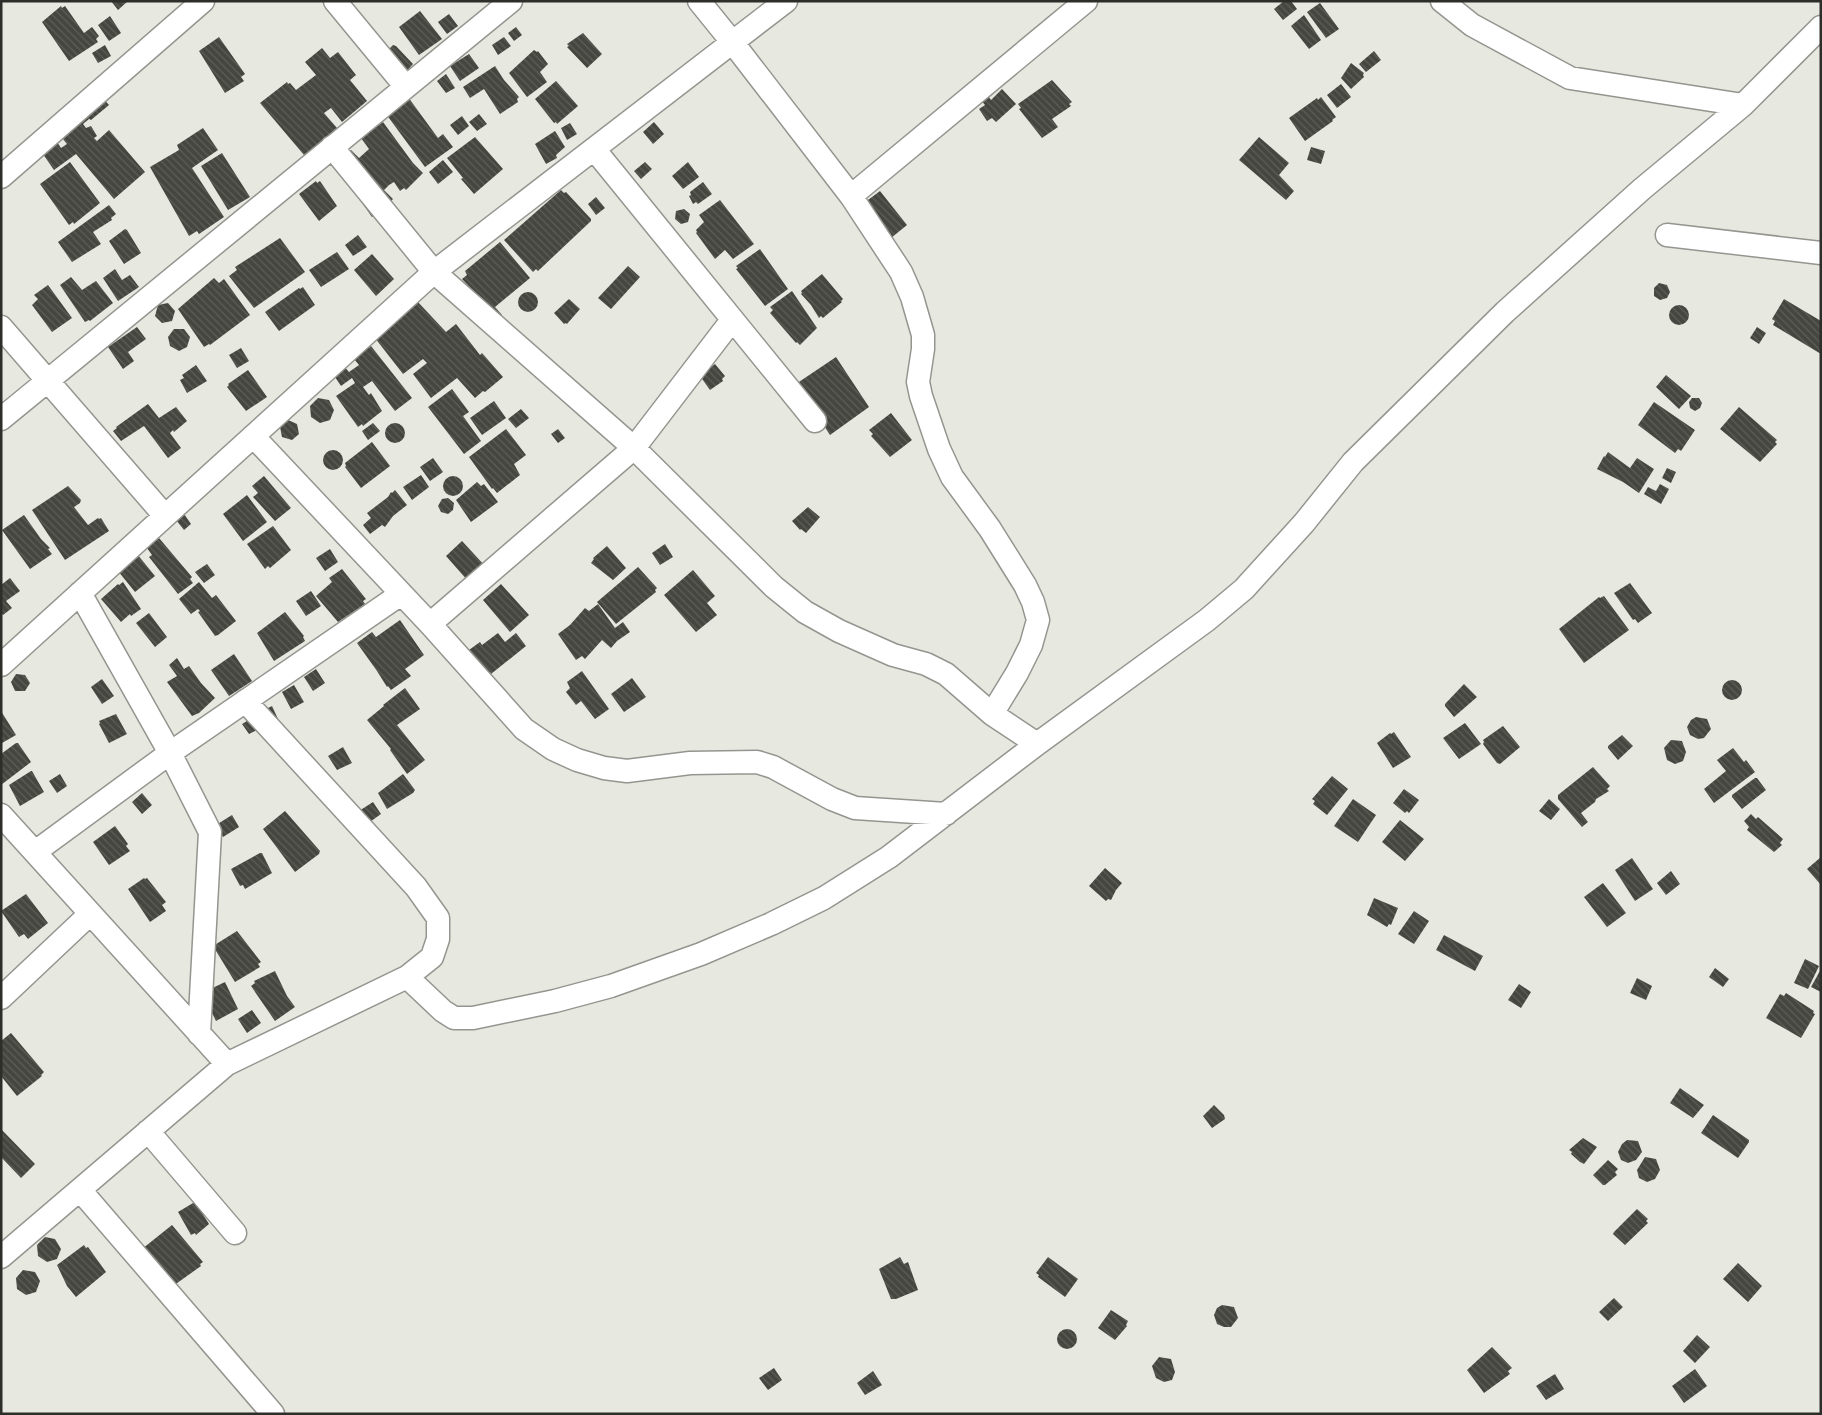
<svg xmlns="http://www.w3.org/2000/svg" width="1822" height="1415" viewBox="0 0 1822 1415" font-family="'Work Sans',sans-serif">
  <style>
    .building { fill: url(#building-back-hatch) }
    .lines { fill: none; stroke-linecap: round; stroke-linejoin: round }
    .minor-casing { stroke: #94958f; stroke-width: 25 }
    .minor { stroke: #fff; stroke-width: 22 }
  </style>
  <defs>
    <pattern id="building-back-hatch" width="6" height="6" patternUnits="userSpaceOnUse" patternTransform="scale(1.25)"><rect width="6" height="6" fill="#454640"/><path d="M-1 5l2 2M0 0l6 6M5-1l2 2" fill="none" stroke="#5e5e59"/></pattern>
  </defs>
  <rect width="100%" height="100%" fill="#e7e9e1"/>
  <path class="building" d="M111 1H128L118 10Z
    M1284 1H1291L1297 9 1283 20 1274 9Z
    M1320 3 1339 29 1326 38 1307 12Z
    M61 6 62 8 65 6 84 33 92 27 99 36 96 39 98 42 69 61 42 22Z
    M420 11 442 39 419 55 399 27Z
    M449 14 458 26 447 34 438 22Z
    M1304 15 1321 40 1309 49 1291 26Z
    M110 16 121 33 109 41 98 25Z
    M516 27 522 35 514 41 508 33Z
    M583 33 602 54 587 68 567 47 569 46 567 44Z
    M219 37 245 74 241 77 244 81 225 93 199 51Z
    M504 37 511 46 498 55 492 45Z
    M105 45 111 56 98 63 92 53Z
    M393 45 396 46 413 64 403 75 382 56Z
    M322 48 330 58 338 52 356 75 350 80 367 101 342 122 331 108 324 113 337 128 334 130 335 132 304 155 260 103 287 82 288 84 290 83 296 90 316 75 305 62Z
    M534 50 537 52 538 51 548 64 540 72 547 82 527 97 509 73Z
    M1374 51 1381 60 1366 72 1359 64Z
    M469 54 479 68 460 81 450 66Z
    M1351 63 1364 73 1363 75 1364 77 1351 89 1341 78Z
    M495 66 504 80 519 97 517 99 518 102 500 114 484 89 470 98 463 87Z
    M446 74 455 88 446 93 437 81Z
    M1052 80 1072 102 1069 104 1071 106 1052 119 1058 127 1042 138 1019 109 1021 108 1018 104Z
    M556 81 578 106 557 124 556 122 554 123 535 99Z
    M1341 84 1351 97 1337 108 1327 95Z
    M1002 89 1016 104 996 122 992 118 987 121 979 109 985 105 979 98 986 93 991 100Z
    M99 94 109 105 91 120 89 119 83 124 86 128 91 126 97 136 94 138 97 141 109 130 145 172 114 199 76 154 54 170 38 147 53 136 61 148 67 144 58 133Z
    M408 97 438 138 443 134 453 147 425 167 386 114Z
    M1321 97 1336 117 1332 120 1333 121 1305 141 1289 118 1317 98 1318 100Z
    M479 114 487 124 477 131 469 122Z
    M462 116 469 126 458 135 450 125Z
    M383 122 413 163 423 173 406 190 404 188 400 191 394 182 389 185 384 190 393 199 390 202 391 203 372 217 355 193 373 181 366 171 355 183 335 164 351 150 359 158 369 149 361 138Z
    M654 122 664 134 653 144 643 132Z
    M570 123 577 134 567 140 561 128Z
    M203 128 218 150 192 168 224 217 199 234 197 231 189 236 150 167 179 150 177 145Z
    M555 131 565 147 556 155 557 158 546 164 535 144Z
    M475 137 503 169 474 194 461 179 463 178 447 158Z
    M1259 137 1289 163 1279 175 1294 191 1286 200 1239 160Z
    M1311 147 1325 151 1321 164 1307 160Z
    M222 153 250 197 228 210 201 166Z
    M443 160 453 172 438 184 429 172Z
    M70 162 100 203 74 224 73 222 69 225 40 184Z
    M645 162 652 169 641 179 634 171Z
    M688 162 699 177 683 189 672 176Z
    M316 181 317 183 320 181 337 206 319 221 299 194Z
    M703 182 712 194 698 204 696 202 693 204 689 196 691 195 690 192Z
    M561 190 564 193 566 192 591 219V221L538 271 536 269 533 272 504 240Z
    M880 191 907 225 891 238 864 203Z
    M596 197 605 208 596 215 588 204Z
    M720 200 754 244 733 259 725 250 715 259 696 233 697 232 696 230 704 222 699 215Z
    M109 205 116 214 111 218 112 220 93 232 101 244 72 262 58 242Z
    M684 209 690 214 688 222 681 224 675 219 676 211Z
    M125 229 127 230 141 253 124 264 109 241Z
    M358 235 367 247 353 256 345 245Z
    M280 238 305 272 254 308 229 276 237 270 235 267Z
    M500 242 530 278 495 307 502 315 491 324 483 301 462 279 467 275 465 271Z
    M760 249 788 289 765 306 736 269 738 268 736 266Z
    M337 252 349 269 321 287 309 270Z
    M372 254 394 279 376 296 354 270Z
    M628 266 640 277 611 309 598 298Z
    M115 269 122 280 130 275 139 287 118 301 103 278Z
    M822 274 843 299 841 301 842 302 823 318 821 316 819 318 811 305 801 294 802 293 801 291Z
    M71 277 82 290 96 281 113 303 90 321 89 320 85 322 60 285Z
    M214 278 219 283 224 279 250 315 210 345 209 344 204 347 178 309Z
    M1659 283 1667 285 1670 292 1667 298 1660 300 1654 296V288Z
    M48 285 72 318 52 332 32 305 38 299 34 295Z
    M303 287 315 305 279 331 265 312 299 288 300 289Z
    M792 291 817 328 800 345 797 342 796 343 770 313 773 310 770 307Z
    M518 302a10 10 0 1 1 20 0a10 10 0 1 1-20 0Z
    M569 299 580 309 567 324 566 323 564 324 554 313Z
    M1784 299 1821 321V354L1773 325 1775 321 1772 319Z
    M417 301 446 332 456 324 480 355 482 353 503 377 485 392 483 391 475 398 457 378 431 398 413 374 427 363 423 359 403 374 375 338Z
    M168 303 175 311 172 321 162 323 155 316 158 305Z
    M1669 315a10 10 0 1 1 20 0a10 10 0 1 1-20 0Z
    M137 327 146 339 128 352 134 361 123 369 108 347Z
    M1757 327 1766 333 1759 344 1750 338Z
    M174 329H184L190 337 187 347 179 351 170 346 168 337Z
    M371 346 412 398 395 411 372 381 363 387 369 395 371 393 382 411 363 426 362 424 358 427 336 396 355 383 352 378 341 386 333 374 344 366 349 372 359 365 354 359Z
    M241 348 249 361 237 368 229 355Z
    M836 357 869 407 830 435 805 397 784 392Z
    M715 364 725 376 722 379 723 381 710 390 700 376Z
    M196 365 207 381 187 393 180 380 184 378 182 375Z
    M248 370 267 397 246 411 227 387 229 385 228 384Z
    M1666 375 1691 396 1679 409 1656 387Z
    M452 389 469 412 463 416 481 441 464 454 428 407Z
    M318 398 329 400 334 410 330 420 320 423 311 417 310 406Z
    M1692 398H1699L1702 403 1700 408 1695 411 1690 408 1689 402Z
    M494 401 506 418 482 435 470 418Z
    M1654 402 1695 430 1681 451 1678 449 1675 453 1638 425Z
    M148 404 159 418 176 407 187 421 174 432 173 430 170 433 181 448 168 458 144 426 121 441 113 431 117 428 116 427Z
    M1739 407 1777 440 1775 442 1777 444 1760 462 1720 429Z
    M521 409 529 418 516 428 508 419Z
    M891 413 912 440 890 457 871 436 873 434 869 430Z
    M288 420 297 424 299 434 292 440 282 437 280 427Z
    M385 433a10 10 0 1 1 20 0a10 10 0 1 1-20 0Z
    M373 423 380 431 368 440 362 431Z
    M506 429 526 455 514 464 520 475 497 493 493 488 492 489 469 457Z
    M558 429 565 438 558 443 551 434Z
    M372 442 390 466 361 488 345 467 346 466 345 463Z
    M323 460a10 10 0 1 1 20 0a10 10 0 1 1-20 0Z
    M1608 452 1630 468 1637 458 1654 469 1639 493 1623 482 1597 469 1604 456 1605 457Z
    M433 458 443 472 430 481 420 467Z
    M1667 468 1676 472 1671 483 1662 478Z
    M421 475 429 487 412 500 403 487Z
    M443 486a10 10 0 1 1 20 0a10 10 0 1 1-20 0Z
    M264 476 291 508 275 521 253 497 258 493 252 486Z
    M477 482 481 486 484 484 498 502 471 522 456 500Z
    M1660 484 1669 489 1661 504 1644 494 1648 487 1656 491Z
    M68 486 81 500 80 503 74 507 88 525 98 518 99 519 101 518 109 531 65 560 32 510Z
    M395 490 407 505 393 516 385 527 382 525 370 534 363 525 371 518 367 513 388 497 391 492 392 493Z
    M247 495 267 522 243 541 223 514Z
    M448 498 454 503 453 510 448 514 441 512 438 506 442 499Z
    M808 507 820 517 806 533 801 529 800 530 792 521Z
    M180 508 191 524 184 530 172 515Z
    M24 515 41 539 50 548 48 549 52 554 30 569 2 530Z
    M273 526 291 550 270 568 268 566 265 569 247 544Z
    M159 538 192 577 190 579 193 583 178 594 149 557 152 555 147 548Z
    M462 541 485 566 468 581 446 556Z
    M665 544 673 557 660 565 652 553Z
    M607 546 626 568 613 580 591 563 594 559 593 558Z
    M330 549 338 562 325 571 316 558Z
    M137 554 155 576 135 592 118 571Z
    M207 564 215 575 204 583 195 572Z
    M638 567 657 588 655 590 656 592 616 624 597 602Z
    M342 569 366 599 363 601 365 604 338 622 316 596 332 582 329 578Z
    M693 570 715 596 707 603 717 615 696 632 664 595Z
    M10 578 20 591 6 601 12 608 3 615 1 612V585Z
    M123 582 141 609 131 616 130 614 121 622 101 599 118 584 119 585Z
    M199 582 212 598 216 595 236 621 218 635 215 636 198 612 200 611 198 609 191 614 179 599Z
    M1630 583 1652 613 1638 623 1635 619 1633 620 1614 593Z
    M501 584 529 615 510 632 483 600Z
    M311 591 321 606 306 616 296 601Z
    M1604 596 1629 630 1584 663 1559 629 1599 597 1600 598Z
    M598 604 615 628 623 622 630 632 617 641 611 648 602 640 585 659 582 656 576 660 558 634 570 625 585 608 589 611Z
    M285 612 304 636 303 637 305 641 274 661 257 633Z
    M149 613 167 637 155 647 136 623Z
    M400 620 424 655 405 669 411 676 391 690 388 686 387 687 377 671 357 643 372 632 376 637Z
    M498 633 505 642 516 633 526 646 491 674 490 672 487 674 469 650 480 642 482 645Z
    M234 654 252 681 229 696 211 670Z
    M177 658 184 669 189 666 201 683 215 698 199 713 192 716 167 682 177 676 169 665Z
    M316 669 325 683 313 691 304 677Z
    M582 671 609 709 595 719 581 701 576 705 566 692 570 688 567 682Z
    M16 674 25 675 30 683 25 691H15L11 682Z
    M632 678 646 697 624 712 611 694Z
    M102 679 114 696 102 704 91 687Z
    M1722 690a10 10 0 1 1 20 0a10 10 0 1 1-20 0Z
    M1464 684 1477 697 1454 717 1445 706V704Z
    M294 685 304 702 291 709 282 692Z
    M405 688 420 709 397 725 425 760 407 774 390 750 391 749 367 720 384 706 383 705Z
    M272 706 278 719 249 734 242 724 247 721 246 719 267 707 268 708Z
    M1 711 16 735 2 743 1 742Z
    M116 714 127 734 109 743 99 724 100 723 99 721Z
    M1696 717 1707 719 1711 729 1704 738 1698 739 1690 735 1687 727 1691 720Z
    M1465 723 1481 744 1459 759 1443 738Z
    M1503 726 1520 747 1500 764 1497 763 1483 744 1484 742 1483 740Z
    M1394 732 1411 757 1393 768 1377 743 1390 733 1391 734Z
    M1622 735 1633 746 1618 760 1608 748V746Z
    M1671 740 1682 741 1686 752 1683 761 1675 764 1667 760 1664 748Z
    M16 743H18L31 762 1 785V754Z
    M343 747 352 763 337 770 328 756Z
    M1733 748 1744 762 1746 760 1755 772 1714 803 1704 789 1726 771 1717 760Z
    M1593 767 1610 786 1607 789 1609 791 1596 799 1595 802 1581 813 1588 822 1582 827 1558 799V795Z
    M31 771H32L44 792 20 806 9 785Z
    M60 774 67 786 57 793 49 781Z
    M403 774 415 790 413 793 387 809 378 793Z
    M1332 776 1348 789 1327 815 1313 804 1315 801 1312 799Z
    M1755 778H1757L1766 790 1742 809 1732 797V795Z
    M1404 789 1419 800 1409 813 1407 811 1405 813 1393 803Z
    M142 793 152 805 142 814 132 802Z
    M1353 799 1376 815 1358 842 1334 826Z
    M1549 799 1560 809 1551 820 1539 811Z
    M373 802 381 814 367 824 359 811Z
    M285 811 320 851 319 854 295 872 263 829Z
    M1751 814 1756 819 1758 817 1783 839 1780 843 1782 845 1774 852 1747 830 1749 827 1744 821Z
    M232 815 239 827 223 837 216 825Z
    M1400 820 1424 839 1405 861 1382 842Z
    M115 826 128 844 126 846 130 851 109 865 93 842Z
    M260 853H262L272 873 245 889 243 885 240 886 231 869Z
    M1821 857V885L1807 869Z
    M1632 858 1653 889 1635 901 1615 870Z
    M1105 868 1122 883 1116 890 1111 900 1108 899 1106 901 1089 886Z
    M1671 871 1680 884 1666 895 1657 883Z
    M144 878 145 879 147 878 166 902 162 905 166 911 150 922 128 889Z
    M1603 883 1626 913 1607 927 1584 897Z
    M26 894 48 923 28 939 24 934 19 937 1 911Z
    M1374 898 1398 908 1391 925 1389 924 1387 927 1367 915Z
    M1414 911 1429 921 1414 944 1398 934Z
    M237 931 261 962 258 964 260 967 235 982 213 946Z
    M1444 935 1483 956 1475 971 1436 950Z
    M1805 959 1819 966 1808 989 1794 983Z
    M1715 968 1729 979 1723 987 1709 977Z
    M1821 969V992L1811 987Z
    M275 971 287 996 295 1007 275 1021 251 986 255 983 254 981Z
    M1637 978 1652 986 1646 1000 1630 993Z
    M225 982 238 1009 216 1021 202 993Z
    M1519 984 1531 992 1521 1008 1508 1000Z
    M1786 993 1814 1011 1813 1013 1815 1014 1801 1038 1766 1018 1780 994 1784 996Z
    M252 1010 261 1023 247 1033 238 1019Z
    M11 1033 44 1072 41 1075 42 1076 17 1096 1 1076V1041Z
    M1680 1088 1704 1105 1693 1118 1670 1103Z
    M1214 1105 1224 1115 1225 1119 1212 1128 1203 1116Z
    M1713 1115 1749 1140V1142L1738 1158 1701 1133Z
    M1 1129 35 1164 21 1178 1 1157Z
    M1583 1138 1597 1147 1584 1164 1580 1162 1571 1154 1572 1152 1569 1150Z
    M1627 1140 1638 1141 1642 1152 1636 1160 1628 1163 1621 1160 1618 1152 1622 1144Z
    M1645 1157 1656 1159 1660 1170 1655 1179 1647 1182 1639 1178 1637 1170Z
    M1608 1160 1618 1169 1615 1172 1617 1175 1605 1185H1603L1593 1175Z
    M193 1203H196L209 1224 196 1235 195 1233 191 1235 178 1212Z
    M1637 1209 1648 1219 1646 1221 1648 1223 1625 1245 1613 1234 1614 1232Z
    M172 1225 203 1262 200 1264 201 1266 173 1286 137 1253Z
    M45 1237 55 1239 61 1249 57 1259 47 1262 38 1256 37 1245Z
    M84 1245 86 1248 88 1247 106 1272 76 1297 67 1286 57 1265Z
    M900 1257 904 1264 908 1262 918 1290 896 1299H891L879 1269Z
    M1048 1257 1078 1279 1065 1297 1038 1277 1039 1275 1036 1273Z
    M1738 1263 1762 1286 1748 1302 1723 1279Z
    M23 1270 35 1272 40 1281 36 1292 26 1295 17 1289 16 1278Z
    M1614 1298 1623 1307 1608 1321 1599 1312Z
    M1222 1305 1234 1307 1238 1318 1231 1327H1224L1217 1324 1214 1315 1217 1308Z
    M1111 1310 1128 1321 1126 1325 1127 1326 1115 1340 1098 1328Z
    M1057 1339a10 10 0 1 1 20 0a10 10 0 1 1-20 0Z
    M1697 1335 1710 1347 1695 1363 1683 1351Z
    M1492 1347 1512 1368 1508 1371 1510 1374 1484 1393 1467 1370Z
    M1159 1357 1171 1359 1175 1372 1172 1380 1164 1382 1156 1378 1152 1366Z
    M774 1368 782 1380 768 1390 759 1378Z
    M1695 1369 1707 1386 1684 1403 1672 1386Z
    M873 1371 882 1385 865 1395 857 1383Z
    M1555 1374 1564 1389 1546 1400 1536 1386Z"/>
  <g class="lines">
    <g class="minor-casing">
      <path id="minor" d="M335 1 406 87
        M699 1 733 43 851 196 901 272 912 297 923 335V349L918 382 921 396 939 449 952 477 990 529 1025 585 1033 602 1038 620 1031 645 1017 673 992 714
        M1442 1 1472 25 1570 78 1743 105
        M332 147 434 272 634 448 774 587 805 612 839 631 893 655 926 664 946 674 992 714 1037 744
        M594 149 815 421
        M1 177 203 1
        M851 196 1086 1
        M1667 235 1821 253
        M1 327 165 516
        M1 419 511 1
        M253 436 430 624 524 729 553 749 577 760 604 768 627 771 690 763 757 762 773 767 832 799 855 808 946 814
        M80 593 170 753 210 832 199 1034
        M430 624 634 448 732 320
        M1 665 434 272 786 1
        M1 815 227 1064
        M35 852 170 753 401 594
        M407 977 443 1011 454 1018H473L555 1001 611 986 701 954 771 924 824 898 889 857 1037 744 1207 620 1244 589 1304 523 1353 462 1505 312 1642 189 1743 105 1821 27
        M1 998 90 914
        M148 1131 235 1233
        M80 1190 273 1414
        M1 1257 227 1064 407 977 432 957 438 939V918L416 887 245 701"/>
    </g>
    <use href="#minor" class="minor"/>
  </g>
  <rect width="1822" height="1415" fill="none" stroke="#2d2d2a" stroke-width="5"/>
</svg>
